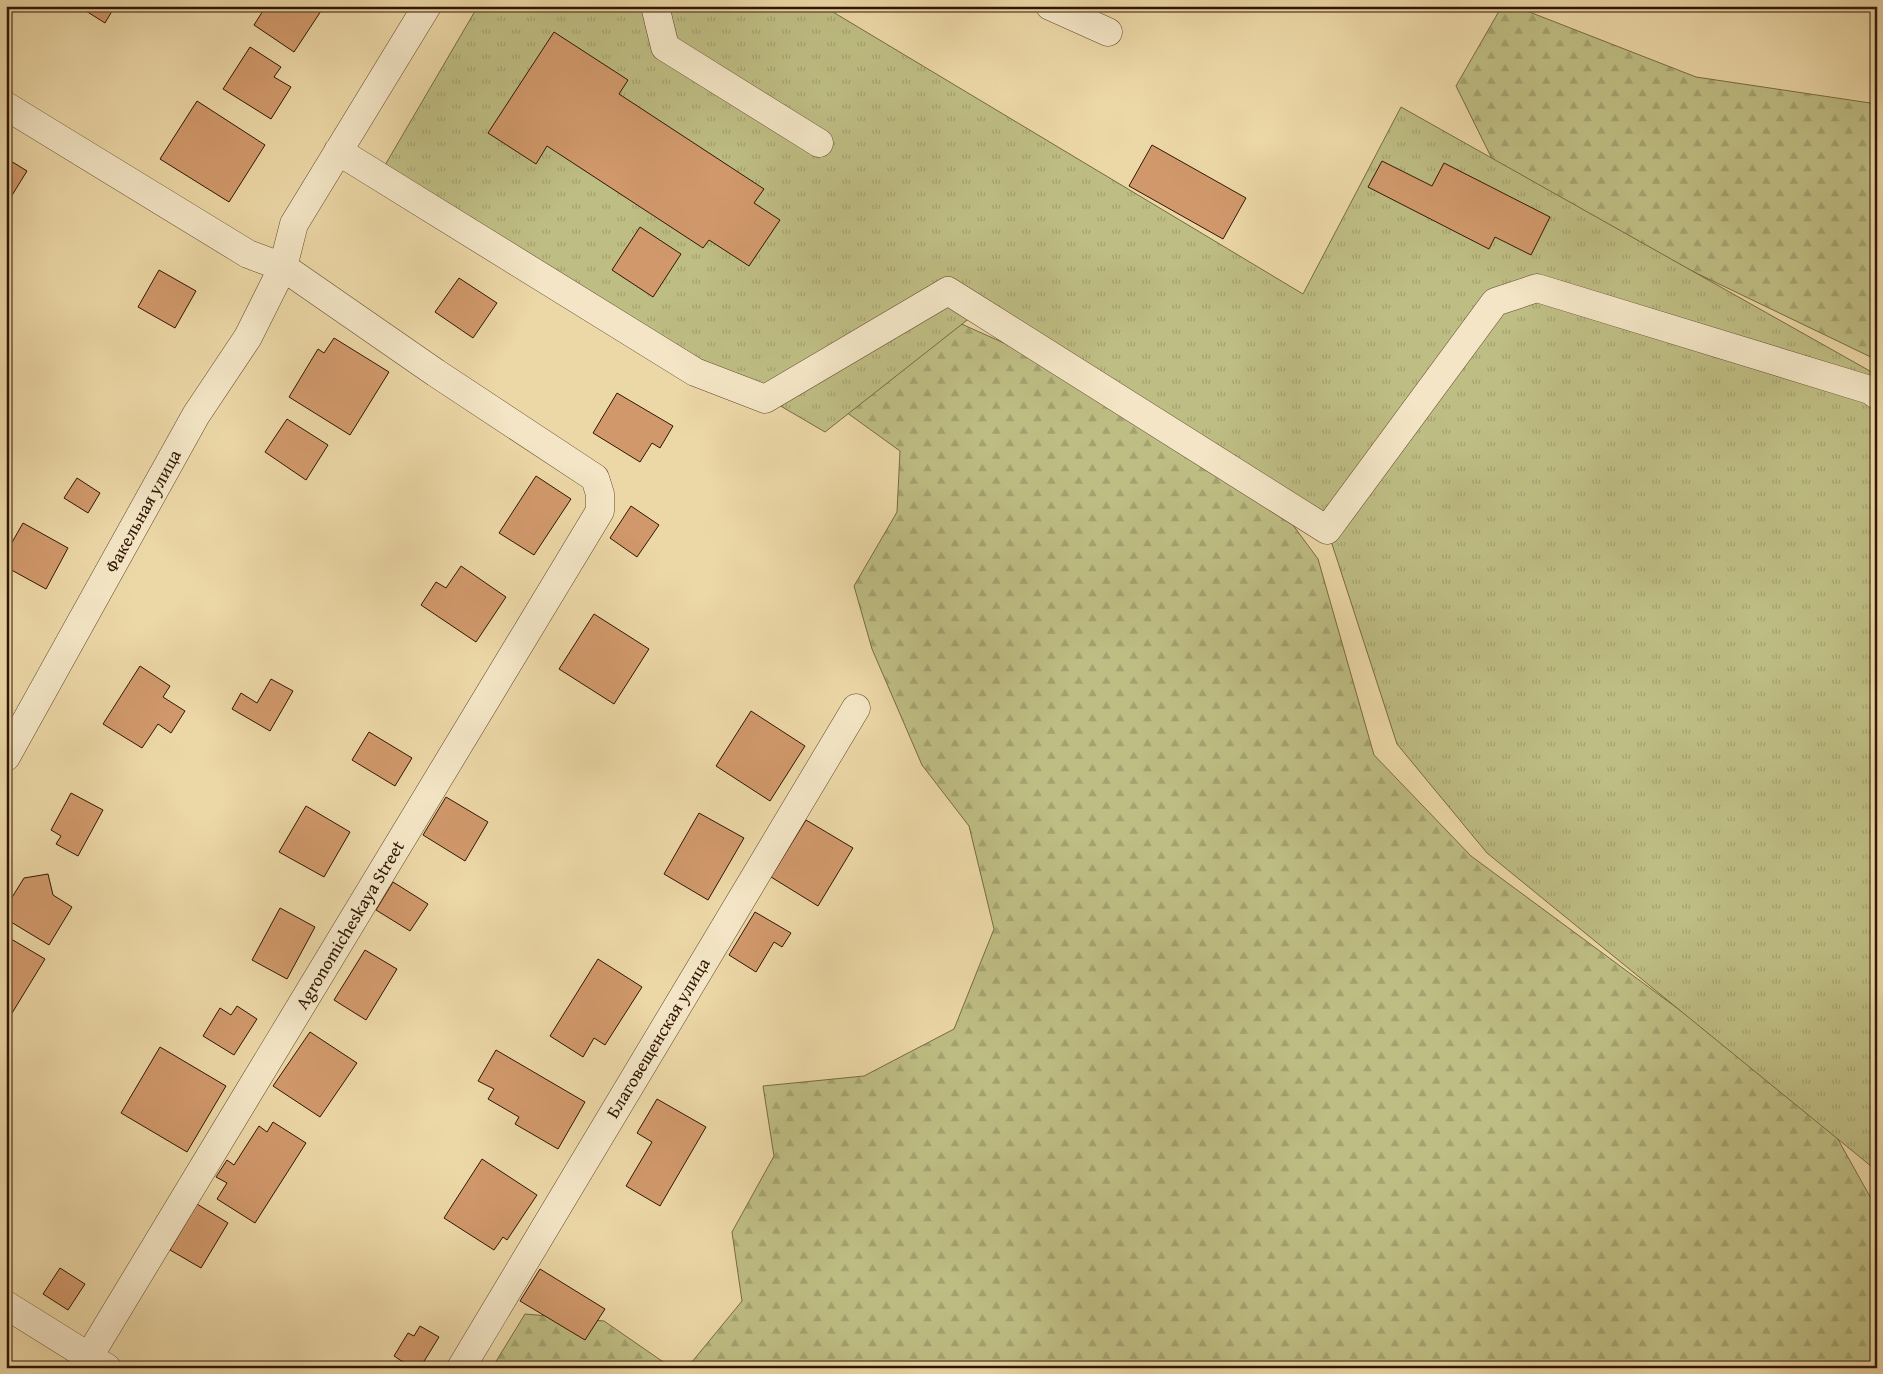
<svg xmlns="http://www.w3.org/2000/svg" width="1883" height="1374" viewBox="0 0 1883 1374" font-family="'Gentium Book Plus',serif">
  <style>
    .forest { fill: url(#forest-firs); stroke: #776a42 }
    .park { fill: url(#park-tufts); stroke: #776a42 }
    .building { fill: #d1996b; stroke: #301602 }
    .lines { fill: none; stroke-linecap: round; stroke-linejoin: round }
    .minor-casing { stroke: #5f462b; stroke-width: 29 }
    .minor { stroke: #f3e5c5; stroke-width: 28 }
    .labels { text-anchor: middle; stroke-width: 4.5; stroke-linejoin: round; paint-order: stroke }
    .street-label { font-size: 18px; fill: #301602; stroke: #f3e5c5 }
  </style>
  <defs>
    <pattern id="forest-firs" width="22" height="20" patternUnits="userSpaceOnUse" patternTransform="scale(1.25)"><rect width="22" height="20" fill="#bebd83"/><path d="M5 1l3.5 6h-7zM16 11l3.5 6h-7z" fill="#a4a270"/></pattern>
    <pattern id="park-tufts" width="24" height="20" patternUnits="userSpaceOnUse" patternTransform="scale(1.25)"><rect width="24" height="20" fill="#bebd83"/><path d="M3 7l-1-3M5 7V3M7 7l1-3M15 17l-1-3M17 17v-4M19 17l1-3" fill="none" stroke="#a4a270"/></pattern>
  </defs>
  <rect width="100%" height="100%" fill="#ecd7a6"/>
  <filter id="stains"><feTurbulence type="fractalNoise" baseFrequency=".004" numOctaves="4"/><feColorMatrix values="0 0 0 0 .2 0 0 0 0 .09 0 0 0 0 .02 0 0 0 .5 -.17"/></filter>
  <radialGradient id="worn" r=".72"><stop offset=".6" stop-color="#630" stop-opacity="0"/><stop offset="1" stop-color="#630" stop-opacity=".3"/></radialGradient>
  <path class="forest" d="M1502 6H1514L1696 77 1877 104V360L1588 221 1499 173 1456 86Z
    M948 318 1089 381 1262 483 1318 559 1374 755 1471 856 1826 1118 1877 1209V1368H687L742 1301 732 1232 774 1156 763 1086 864 1076 954 1029 994 929 969 826 922 765 872 649 854 586 897 512 900 451 828 399Z
    M525 1314 604 1321 672 1368H492Z"/>
  <path class="park" d="M478 6H823L1303 294 1401 107 1877 375V1171L1487 853 1397 744 1332 544 971 317 825 432 381 172Z"/>
  <path class="building" d="M78 6H115L105 23Z
    M266 6H313L321 11 294 52 254 25Z
    M554 32 628 80 619 94 764 189 754 203 780 220 749 266 709 240 703 248 547 146 536 164 488 133Z
    M250 47 281 67 274 77 291 87 271 119 223 89Z
    M197 101 265 145 229 202 160 159Z
    M1152 145 1246 198 1223 239 1129 186Z
    M6 158 27 171 6 205Z
    M1382 161 1432 186 1444 163 1550 217 1531 255 1495 237 1489 249 1368 187Z
    M640 227 681 254 653 297 612 270Z
    M159 270 196 291 175 328 138 307Z
    M459 278 497 303 473 338 435 312Z
    M334 338 389 372 350 435 289 397 318 349 324 353Z
    M617 393 673 426 660 448 652 443 640 462 593 433Z
    M287 419 328 445 306 480 265 452Z
    M536 476 571 499 534 555 499 533Z
    M77 478 100 493 88 513 64 498Z
    M631 506 659 525 637 557 610 538Z
    M23 523 68 548 46 589 6 567V553Z
    M461 566 506 597 476 642 421 605 436 582 446 588Z
    M594 614 649 649 614 704 559 669Z
    M140 666 170 686 163 697 185 711 171 733 158 724 142 748 103 724Z
    M271 679 293 691 270 731 232 709 241 693 257 703Z
    M751 711 805 746 770 801 716 766Z
    M369 732 412 758 395 786 352 760Z
    M71 793 103 810 78 856 56 844 61 836 51 830Z
    M446 797 488 822 465 861 423 835Z
    M306 806 350 832 324 877 279 852Z
    M699 813 744 838 708 900 664 874Z
    M806 820 853 848 818 906 771 877Z
    M48 874 53 895 72 907 49 945 6 919V907L24 878Z
    M393 882 428 904 410 931 376 910Z
    M280 908 315 927 287 979 252 960Z
    M755 912 791 933 782 947 774 942 756 972 729 955Z
    M6 936 45 959 6 1023Z
    M365 950 397 969 366 1020 334 1000Z
    M598 959 642 987 605 1045 594 1038 583 1057 550 1036Z
    M237 1006 257 1019 234 1055 203 1036 220 1008 231 1015Z
    M310 1032 357 1063 320 1117 273 1086Z
    M160 1047 226 1086 187 1152 121 1113Z
    M496 1050 585 1102 558 1149 515 1124 519 1117 488 1099 494 1089 478 1081Z
    M657 1099 706 1127 660 1206 626 1186 652 1142 637 1133Z
    M273 1122 306 1143 255 1223 217 1199 227 1183 216 1177 227 1160 234 1165 259 1126 267 1132Z
    M482 1159 537 1195 507 1240 503 1237 494 1250 444 1218Z
    M197 1204 228 1223 201 1268 170 1250Z
    M60 1268 85 1284 68 1310 43 1294Z
    M540 1269 605 1309 585 1340 520 1301Z
    M420 1326 439 1337 420 1368H412L394 1356 408 1333 414 1336Z"/>
  <g class="lines">
    <g class="minor-casing">
      <path id="minor" d="M655 6 665 47 819 143
        M1050 6 1108 32
        M6 106 248 254 283 267 436 373 595 478 600 494V511L82 1368
        M338 151 695 372 765 399 948 291 1327 530 1495 302 1537 288 1870 390 1877 395
        M6 757 196 415 248 337 283 267 294 224 427 6
        M6 1305 107 1368
        M461 1368 856 708"/>
    </g>
    <use href="#minor" class="minor"/>
  </g>
  <g class="labels">
    <g class="street-label">
      <text transform="translate(143 511) rotate(-61)" y="6">Факельная улица</text>
      <text transform="translate(350 925) rotate(-59)" y="6">Agronomicheskaya Street</text>
      <text transform="translate(658 1038) rotate(-59)" y="6">Благовещенская улица</text>
    </g>
  </g>
  <rect width="1883" height="1374" fill="none" stroke="#ecd7a6" stroke-width="25"/>
  <rect x="8" y="8" width="1868" height="1359" fill="none" stroke="#301602" stroke-width="2.5"/>
  <rect x="12" y="12" width="1858" height="1349" fill="none" stroke="#301602"/>
  <rect width="100%" height="100%" filter="url(#stains)"/>
  <rect width="100%" height="100%" fill="url(#worn)"/>
</svg>
